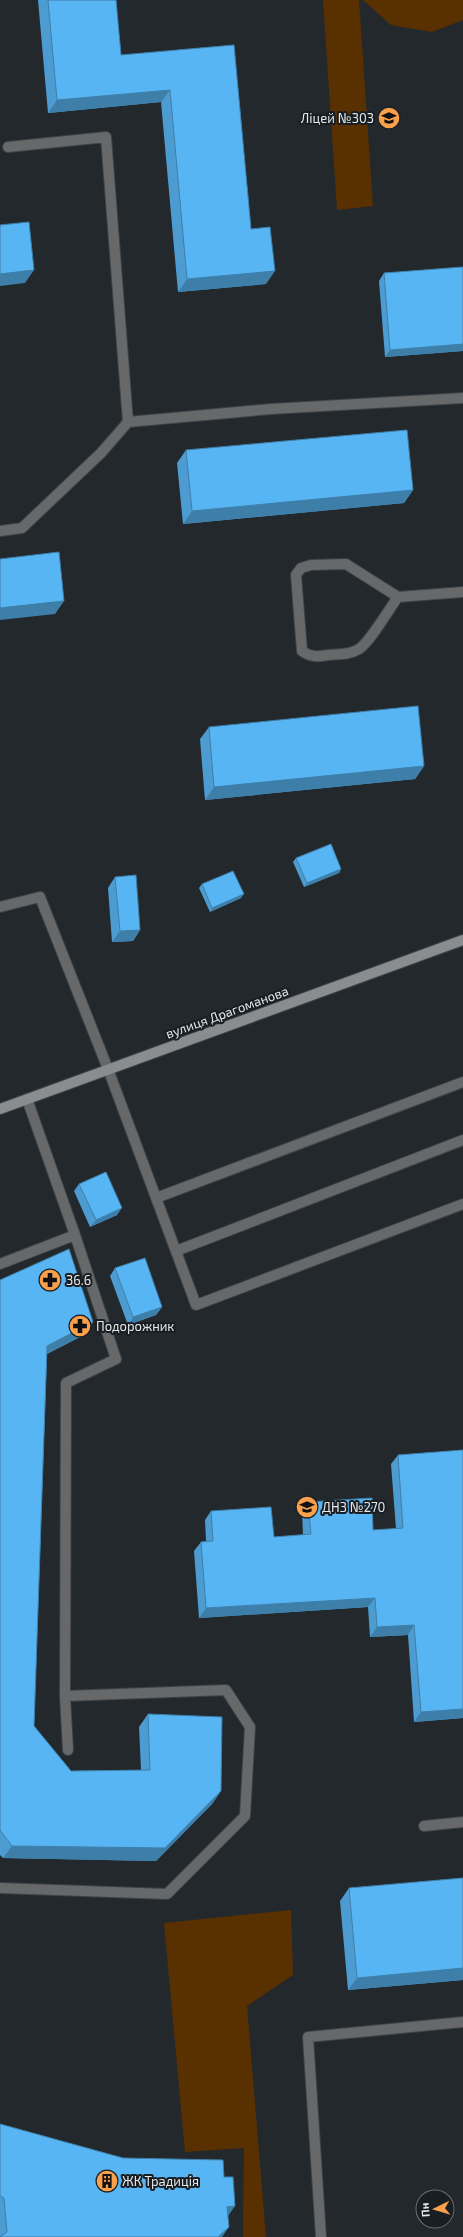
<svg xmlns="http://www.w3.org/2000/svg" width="463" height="2237" viewBox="0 0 463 2237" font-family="'Exo 2',sans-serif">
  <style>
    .green { fill: #593000 }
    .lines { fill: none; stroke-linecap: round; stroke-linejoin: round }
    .lane-casing { stroke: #3e4347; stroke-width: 12 }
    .secondary-casing { stroke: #3e4347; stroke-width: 12 }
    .lane { stroke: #66686a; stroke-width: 10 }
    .secondary { stroke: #898d90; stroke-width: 10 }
    .wall { fill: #4c9cd1 }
    .shaded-wall { fill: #3e7faa }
    .building { fill: #58b5f3; stroke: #3e7faa }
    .labels { text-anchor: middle; stroke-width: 4; stroke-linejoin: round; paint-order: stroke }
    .poi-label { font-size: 13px; fill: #e5e8eb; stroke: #191e22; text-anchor: start }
    .street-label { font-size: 13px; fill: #e5e8eb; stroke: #191e22 }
  </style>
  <rect width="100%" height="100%" fill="#23282c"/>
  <path class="green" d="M323 0H359L373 206 337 210Z
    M363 0H463V20L432 32 391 25Z
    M291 1910 293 1975 247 2006 266 2237H243L244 2148 185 2152 164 1923Z"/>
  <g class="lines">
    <g class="lane-casing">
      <path id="lane" d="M8 147 106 137 128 422
        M0 531 22 528 101 453 128 422 271 409 463 398
        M346 564 398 597C389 609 370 642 359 649 350 655 338 654 328 655 318 657 310 657 302 651L296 575 301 568 311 565Z
        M398 597 463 592
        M0 907 40 897 108 1069 196 1305 463 1204
        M27 1099 75 1235
        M156 1198 463 1082
        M176 1251 463 1140
        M0 1264 75 1235 116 1359 66 1383 65 1696 68 1750
        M424 1826 463 1822
        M0 1888 167 1894 245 1816 250 1727 226 1690 65 1696
        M321 2237 308 2037 463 2022"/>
    </g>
    <g class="secondary-casing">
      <path id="secondary" d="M0 1109 463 940"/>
    </g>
    <use href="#lane" class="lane"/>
    <use href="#secondary" class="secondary"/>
  </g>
  <path class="wall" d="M38 0H116L121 55 234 45 251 229 266 284 178 292 161 102 48 113Z
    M463 267V351L385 357 379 281 384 273Z
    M186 450 413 490 404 503 183 524 177 463Z
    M209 727 424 766 415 779 205 800 200 739Z
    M296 858 341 869 339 873 304 887 293 862Z
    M115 877 140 930 133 941 112 942 108 888Z
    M202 884 241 898 210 912 199 888Z
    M79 1184 117 1215 90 1227 74 1191Z
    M115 1268 162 1307 156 1315 128 1325 110 1276Z
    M0 1280 84 1335 47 1354 34 1726 71 1771 141 1770 139 1727 148 1714 221 1791 212 1804 156 1861 3 1858 0 1855Z
    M463 1450V1718L414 1722 408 1635 370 1637 368 1607 199 1618 194 1551 201 1542 206 1541 205 1520 211 1511 274 1537 303 1535 302 1512 308 1502 373 1530 396 1529 391 1464 398 1455Z
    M463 1878V1980L348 1990 340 1901 349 1888Z
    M0 2124 123 2158 224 2177 228 2216 0 2237Z"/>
  <path class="shaded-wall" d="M170 90 161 102 48 113 57 100Z
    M34 270 25 283 0 286V274Z
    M275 271 266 284 178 292 187 279Z
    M463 344V351L385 357 390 350Z
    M413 490 404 503 183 524 192 511Z
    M64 601 55 614 0 620V608Z
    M424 766 415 779 205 800 214 787Z
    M341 869 339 873 304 887 307 883Z
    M244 894 241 898 210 912 212 908Z
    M140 930 133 941 112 942 120 931Z
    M122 1208 117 1215 90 1227 96 1220Z
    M162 1307 156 1315 128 1325 133 1317Z
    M93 1322 84 1335 38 1358 47 1346Z
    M375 1598 368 1607 199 1618 206 1608Z
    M414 1625 408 1635 370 1637 377 1627Z
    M463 1709V1718L414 1722 421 1712Z
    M221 1791 212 1804 156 1861 3 1858 12 1846Z
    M463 1968V1980L348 1990 357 1978Z
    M235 2206 226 2219 227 2207Z
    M229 2227 222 2237H218Z"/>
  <path class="building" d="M48 0H116L121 55 234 45 251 229 270 227 275 271 187 279 170 90 57 100Z
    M29 222 34 270 0 274V225Z
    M463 267V344L390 350 384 273Z
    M407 430 413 490 192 511 186 450Z
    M59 552 64 601 0 608V559Z
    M418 706 424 766 214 787 209 727Z
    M331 844 341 869 307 883 296 858Z
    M233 871 244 894 212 908 202 884Z
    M136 875 140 930 120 931 115 877Z
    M106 1172 122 1208 96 1220 79 1184Z
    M69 1249 93 1322 47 1346 34 1726 71 1771 150 1770 148 1714 222 1717 221 1791 165 1848 12 1846 0 1830V1280Z
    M145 1258 162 1307 133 1317 115 1268Z
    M463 1450V1709L421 1712 414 1625 377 1627 375 1598 206 1608 201 1542 213 1541 211 1511 271 1507 274 1537 311 1534 308 1502 372 1498 373 1530 403 1528 398 1455Z
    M463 1878V1968L357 1978 349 1888Z
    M0 2124 123 2158 223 2160 224 2177H233L235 2206 227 2207 229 2227 218 2237H0L7 2232 4 2198 0 2196Z"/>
  <defs>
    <g id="school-disc" transform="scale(1.15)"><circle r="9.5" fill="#f9a04c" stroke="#191e22"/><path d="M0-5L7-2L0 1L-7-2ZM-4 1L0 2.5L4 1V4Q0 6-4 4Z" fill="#111"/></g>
    <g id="pharmacy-disc" transform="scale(1.15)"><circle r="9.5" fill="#f9a04c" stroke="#191e22"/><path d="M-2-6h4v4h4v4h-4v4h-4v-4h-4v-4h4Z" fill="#111"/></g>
    <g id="building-disc" transform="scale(1.15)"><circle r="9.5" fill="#f9a04c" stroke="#191e22"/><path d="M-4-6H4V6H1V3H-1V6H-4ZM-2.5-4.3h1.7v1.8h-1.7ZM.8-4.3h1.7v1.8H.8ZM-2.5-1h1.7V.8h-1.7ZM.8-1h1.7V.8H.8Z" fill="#111"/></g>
  </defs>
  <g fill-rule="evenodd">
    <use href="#school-disc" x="389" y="118"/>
    <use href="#pharmacy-disc" x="50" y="1280"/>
    <use href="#pharmacy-disc" x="80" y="1326"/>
    <use href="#school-disc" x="307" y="1507"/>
    <use href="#building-disc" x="107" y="2181"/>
  </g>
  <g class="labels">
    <g class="poi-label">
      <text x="374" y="123" text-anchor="end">Ліцей №303</text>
      <text x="66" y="1285">36.6</text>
      <text x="96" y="1331">Подорожник</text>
      <text x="322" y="1512">ДНЗ №270</text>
      <text x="122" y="2186">ЖК Традиція</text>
    </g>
    <g class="street-label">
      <text transform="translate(227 1012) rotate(-20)" y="5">вулиця Драгоманова</text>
    </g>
  </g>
  <g transform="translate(435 2209) rotate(265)"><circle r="19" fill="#191e22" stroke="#6b6f72"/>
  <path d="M0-3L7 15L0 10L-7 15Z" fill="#f9a04c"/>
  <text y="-6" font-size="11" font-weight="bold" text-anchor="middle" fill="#e5e8eb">Пн</text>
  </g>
</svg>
